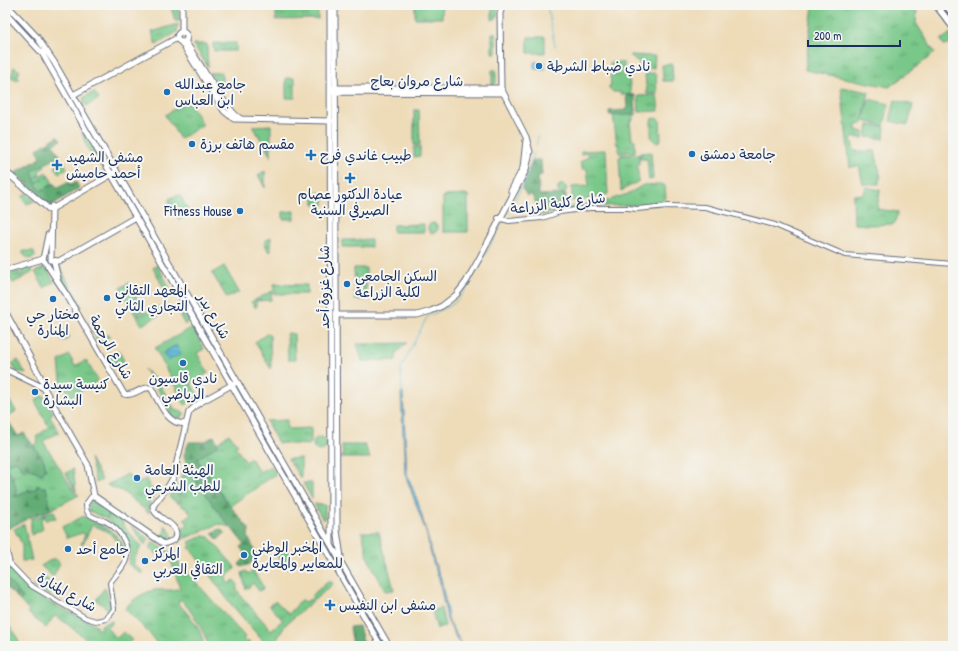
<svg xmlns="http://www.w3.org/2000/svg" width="958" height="651" viewBox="0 0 958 651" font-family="'Patrick Hand','Playpen Sans Arabic',sans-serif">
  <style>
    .grass { fill: url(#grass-tufts); stroke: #4a7c74 }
    .forest { fill: url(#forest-firs); stroke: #3e6e6a }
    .pitch { fill: #79c889; stroke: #4a7c74 }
    .water { fill: url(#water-rules); stroke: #367298 }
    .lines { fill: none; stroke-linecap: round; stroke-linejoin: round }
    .stream { stroke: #52b4d1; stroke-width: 1 }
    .minor-casing { stroke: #656c7e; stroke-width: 6 }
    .major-casing { stroke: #656c7e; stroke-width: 7 }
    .highway-casing { stroke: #656c7e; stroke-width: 8 }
    .minor { stroke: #fff; stroke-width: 4 }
    .major { stroke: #fff; stroke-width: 5 }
    .highway { stroke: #fff; stroke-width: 5.5 }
    .poi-dot { fill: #1f6fb2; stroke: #f6f6f2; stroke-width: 1.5 }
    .labels { text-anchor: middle; stroke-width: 4; stroke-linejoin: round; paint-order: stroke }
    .poi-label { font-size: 14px; fill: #1b2f5e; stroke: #f6f6f2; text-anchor: start }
    .street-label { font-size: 14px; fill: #1b2f5e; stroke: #f6f6f2 }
  </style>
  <defs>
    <pattern id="grass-tufts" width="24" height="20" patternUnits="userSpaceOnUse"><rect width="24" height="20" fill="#79c889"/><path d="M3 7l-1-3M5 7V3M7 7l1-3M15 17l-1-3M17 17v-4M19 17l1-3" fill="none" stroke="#62a373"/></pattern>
    <pattern id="forest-firs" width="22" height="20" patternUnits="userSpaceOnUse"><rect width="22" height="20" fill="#62ac75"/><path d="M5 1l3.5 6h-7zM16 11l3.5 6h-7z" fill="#508c63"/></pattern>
    <pattern id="water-rules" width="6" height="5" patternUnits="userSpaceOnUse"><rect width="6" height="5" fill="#52b4d1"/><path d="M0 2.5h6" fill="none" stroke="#4393ad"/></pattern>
  </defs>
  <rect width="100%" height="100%" fill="#f6f6f2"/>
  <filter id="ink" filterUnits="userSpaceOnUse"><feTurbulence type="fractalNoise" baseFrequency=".025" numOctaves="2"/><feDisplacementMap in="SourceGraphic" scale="8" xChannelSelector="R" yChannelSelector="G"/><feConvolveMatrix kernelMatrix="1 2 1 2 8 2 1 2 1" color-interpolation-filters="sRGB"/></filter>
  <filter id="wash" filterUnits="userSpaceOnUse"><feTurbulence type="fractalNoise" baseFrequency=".012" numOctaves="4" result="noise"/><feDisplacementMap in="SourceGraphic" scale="16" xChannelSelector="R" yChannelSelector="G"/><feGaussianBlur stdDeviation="0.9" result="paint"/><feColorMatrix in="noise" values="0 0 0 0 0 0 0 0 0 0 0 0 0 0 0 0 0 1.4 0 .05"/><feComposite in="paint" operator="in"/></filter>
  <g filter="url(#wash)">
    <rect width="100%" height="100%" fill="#eedcb9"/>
    <path class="grass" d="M178 5 179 21H175L171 7Z
      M276 5H318V19L276 20Z
      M415 5H442V18H415Z
      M492 5H498L497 18 492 20Z
      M813 5H908L909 7 913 5 917 12 916 23 935 53 889 87 805 70Z
      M178 24 177 32 156 45 152 32Z
      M952 32 951 42 949 45H944L941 40Z
      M492 33H496V53H492Z
      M213 43H236V51H214Z
      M193 44H207L208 67Z
      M630 55 655 56 654 68 642 69 638 66 640 64 637 60 636 61Z
      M610 62 624 63V76L629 77 631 95H621V92H613L609 88V86L611 85 610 74 615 72 614 69H611Z
      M672 64 673 81H663L662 65Z
      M14 67 20 71 17 77 19 79 17 80 11 77Z
      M492 70H496V83L492 87Z
      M222 72V92L210 73Z
      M654 73 656 74 657 93 647 94 645 74Z
      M286 78H295V98H286Z
      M841 87 869 92 862 123 856 124V130L864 132 863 138H851L854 151H875L881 178 879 179V184H863L859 166 850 167Z
      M94 92 99 99 86 106 83 101 84 97Z
      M657 95 659 111 639 112 638 96Z
      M188 100 203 125 180 139 165 115Z
      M414 110H419L420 145H414Z
      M633 114V120L630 121 632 140H635V152L619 153V145H617L613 115Z
      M657 118 660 121 661 140 657 143 651 138V121L652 119Z
      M271 125V157L253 126Z
      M868 125 885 127 884 139 866 137Z
      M82 129 103 167C93 161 82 141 82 129Z
      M414 147H420V156L414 157Z
      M606 150 608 194 590 199 572 201V187L589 186 587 169H582L580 162 589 156 586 152 581 155V151Z
      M651 152 653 179 649 180 647 159H640V153Z
      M639 154V165H637L639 181 621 191 619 158 621 155Z
      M64 162 67 168 59 173 55 167Z
      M43 163 45 167 39 171 40 175 36 178 46 172 49 176 36 183 32 171Z
      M265 171V188L258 175Z
      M662 184 665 186 666 198 657 205 602 206 539 215 541 212 602 202 628 194 643 185Z
      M557.5 189a4.5 4.5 0 1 1 9 0a4.5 4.5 0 1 1-9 0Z
      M866 187 880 190 877 209 898 212 894 224 871 225 854 224 853 195 864 194Z
      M26 193 35 201 27 204 22 197Z
      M314 193H324V205L314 204Z
      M177 195 178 196 180 195 189 212 188 215 179 220 169 201V199Z
      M468 195V232H443V196Z
      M428 228a5 5 0 1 1 10 0a5 5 0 1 1-10 0Z
      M424 224V232H393V225Z
      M271 237V251L269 252 264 242Z
      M343 240H371V247H342Z
      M23 251H34L35 257 29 259 23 254Z
      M157 265 174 295 169 298 153 268Z
      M59 266 82 307 79 308 58 272Z
      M224 266 239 292 227 298 212 273Z
      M30 267 33 272 24 277 20 270Z
      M46 267 54 282 44 288 35 272Z
      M354 268H366V300H355Z
      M18 271 23 278 13 283 8 274Z
      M129 283 144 311 136 316 120 288Z
      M274 284 307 285V294H274Z
      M272 291 271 300 256 301V308L251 302Z
      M158 306 162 314 142 325 137 317Z
      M181 306 189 319 185 325 176 309Z
      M95 329 100 339 109 334 111 336 99 343 92 331Z
      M59.5 336a4.5 4.5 0 1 1 9 0a4.5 4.5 0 1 1-9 0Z
      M268 333 270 335 271 369 255 342Z
      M289 333 294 334 295 360H288L287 334Z
      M407 343 396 353V360L362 361 357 344Z
      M119 351 124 361 113 367 107 357Z
      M69 355 75 366 86 360 98 381 71 397 61 381 59 361Z
      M18 360 26 374 16 371 12 364Z
      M144 369 159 383 175 410 185 413 182 417 175 418 170 415 169 406Z
      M5 393 16 411 9 416 5 412Z
      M43 395 53 412 50 417 59 432 43 441 75 493 79 495 50 510 46 487 27 491 16 497 13 475 5 467V464L16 461 42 474 35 447 33 446 38 442 36 437 49 427 35 401Z
      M287 420V429L311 428V443L309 445 278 443 266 421Z
      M229 434 238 445 235 447 246 462 251 458 259 472 271 466 276 474 230 506 197 459Z
      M313 444a7 7 0 1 1 14 0a7 7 0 1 1-14 0Z
      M342 445H365L370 458H343Z
      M90 458 102 480 96 483Z
      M301 458V479L288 459Z
      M186 464 187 467 193 469 214 506 230 527 219 524 181 540 177 538V534L188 524 184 519 191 515 189 511 181 505 179 486 182 472Z
      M73 469 76 492 66 473Z
      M128 474 134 485 146 479 151 489H155C154 500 147 501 149 513L122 491 107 485Z
      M303 483H312V499Z
      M177 484 179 502V504L169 497Z
      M91 501H93L110 512 106 519 89 511 88 506Z
      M314 504 325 505V519L323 520Z
      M54 511 56 518 48 519 46 521 44 514Z
      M111 513 123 521V525L141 547 134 559V565L143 572 142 574 128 564C134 543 122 531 106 519Z
      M43 515 44 517 41 520 43 529 31 535V519Z
      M84 516C98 526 125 531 124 554L116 549 119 543 107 531 92 525 83 544 81 545 85 534 82 533 67 538 62 527Z
      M24 524 32 560 22 561V544L14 529Z
      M165 525 172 534 169 540 162 536 166 531Z
      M131 526 149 539 145 545Z
      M362 532H379L394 590 385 591 368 558Z
      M203 536 209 537 234 566 235 569 227 576 226 580 229 584 234 580 238 585 236 587 240 595 271 630 283 620 269 605 276 601 289 614 302 599 305 602 313 598 312 595 330 580 333 584 286 624 273 646H267L231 604 189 547 191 545 189 542Z
      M153 542 169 552 245 637 243 640 247 643 248 641 252 646H208C206 633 190 608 180 599L178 603C187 613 203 629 203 644L193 642 190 646H169L164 642 157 644 150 634 125 609C130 601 144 592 154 590 163 589 171 592 180 588L168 552 163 558 149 548Z
      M276 548 288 550 293 563 291 568H286L273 550Z
      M54 558 60 563 53 577 41 566Z
      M8 566 39 597 96 625 97 629H101V625L110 621 113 622 107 628 117 638 123 632 132 640 126 646H95L58 617 54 616 46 628 28 613 29 611 20 601 23 598 7 579 6 568Z
      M246 571 249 574 253 571 264 588 259 591 253 583 246 590 242 573Z
      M42 575 52 583 50 596 33 586Z
      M105 587 111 607 108 609 96 600Z
      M441 608 445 626 440 627 437 629 432 611Z
      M5 621 16 634 20 646H8L5 643Z"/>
    <path class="forest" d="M626 95H635L636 115H609V111L627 110Z
      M58 136 61 140 53 144 60 156 32 171 36 183 40 191 53 184 54 183 57 188 69 182 71 185 76 182 79 188 52 205H49L15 173 41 158 37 149Z
      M533 160H541L542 175 538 176 539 195 566 194V205L539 209 531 194 527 196 522 188Z
      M5 416 18 436 24 433 44 460 46 469 42 474 29 468 24 471 16 461 5 464Z
      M214 436 218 445 197 459 224 498 249 529 248 537 257 555 250 564 241 567 239 564 247 556 240 547 244 544 214 506 191 473 193 469 187 467 184 455 189 442H204Z
      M5 467C13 476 17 484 16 497L22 494 21 493 27 491 29 488V492L37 488 36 486 40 485 42 487H46L50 510 29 518 5 530Z
      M220 529 225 533 218 540 212 533Z
      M5 546 8 566 6 568 7 579 23 598 20 601 5 586Z
      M359 626 364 646H353L350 627Z"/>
    <path class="pitch" d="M528 37H545V53H528Z
      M869 99 889 104 884 126 863 121Z
      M895 100 913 105 908 125 890 121Z
      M49 176 53 184 40 191 36 183Z
      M294 211V219H283V212Z
      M191 328H193L204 349 197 353 208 373 191 383 199 397 185 405 155 348Z"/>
    <path class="water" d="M534 62H545V69H534Z
      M176 345 181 354 168 361 163 353Z
      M401 393H403L407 474 418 502 435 564 441 578 449 622 461 643H459L447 620 439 578 433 563 426 532 405 474Z"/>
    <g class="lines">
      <path class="stream" d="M547 5 555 46
        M536 146 538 137
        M505 217 525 181 534 153
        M402 394 401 368 427 317 455 303 469 285 502 223"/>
    </g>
  </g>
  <g filter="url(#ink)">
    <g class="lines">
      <g class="minor-casing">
        <path id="minor" d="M498 218 509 221 542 218 560 212 590 208H628L637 209 668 206 705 207 775 225 845 255 953 264
          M5 543 10 564 30 585 86 618 96 621 106 619 114 609 110 583C115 575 123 569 126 560 131 544 118 528 105 521 100 519 92 518 88 513 86 511 86 508 86 504L91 497 94 496"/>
      </g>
      <g class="major-casing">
        <path id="major" d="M7 5 37 37 54 62 389 646
          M182 5V33
          M330 5 331 544
          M335 5 337 530 341 557
          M5 13 42 53 381 646
          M177 37a5 5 0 1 1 10 0a5 5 0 1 1-10 0Z
          M185 41C195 55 228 114 240 118
          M181 42 224 111 234 119 331 121
          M334 88H501
          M333 92 503 93
          M73 95 177 38
          M5 171 50 210 114 173
          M511 191 523 168 526 140
          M43 259 66 294 124 394C134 397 141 386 151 388 159 400 167 427 186 423
          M43 259 48 235
          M51 260 59 261 136 217
          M51 260 52 206
          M54 262 58 278
          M5 270 43 259
          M5 311 42 380 45 390 88 465 94 496 164 544 174 540C184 523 153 520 153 506L169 485 173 478 189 412 199 403 235 383
          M336 315H417L431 311 442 306 456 295 466 282 479 259 526 170 530 152 526 137 501 88 500 13 503 5
          M5 369 44 388"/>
      </g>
      <g class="highway-casing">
        <path id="highway" d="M936 5 953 27
          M946 5 953 14"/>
      </g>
      <use href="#minor" class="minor"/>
      <use href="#major" class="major"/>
      <use href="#highway" class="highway"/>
    </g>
  </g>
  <g class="poi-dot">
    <circle cx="539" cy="66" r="4"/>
    <circle cx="167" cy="92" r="4"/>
    <circle cx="192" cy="144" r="4"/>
    <circle cx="692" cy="154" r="4"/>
    <path d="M309 149h4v4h4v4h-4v4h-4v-4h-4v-4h4z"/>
    <path d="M55 159h4v4h4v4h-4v4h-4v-4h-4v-4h4z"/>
    <path d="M348 172h4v4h4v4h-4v4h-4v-4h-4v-4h4z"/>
    <circle cx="240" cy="211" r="4"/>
    <circle cx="347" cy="284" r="4"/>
    <circle cx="107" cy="298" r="4"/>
    <circle cx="53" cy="299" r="4"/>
    <circle cx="183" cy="363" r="4"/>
    <circle cx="35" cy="392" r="4"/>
    <circle cx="137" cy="478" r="4"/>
    <circle cx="68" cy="549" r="4"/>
    <circle cx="244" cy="555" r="4"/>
    <circle cx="145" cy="561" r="4"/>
    <path d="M328 599h4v4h4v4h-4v4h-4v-4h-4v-4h4z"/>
  </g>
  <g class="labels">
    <g class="poi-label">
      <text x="547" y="71">نادي ضباط الشرطة</text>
      <text x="175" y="89">جامع عبدالله<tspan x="175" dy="16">ابن العباس</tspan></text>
      <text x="200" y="149">مقسم هاتف برزة</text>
      <text x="700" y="159">جامعة دمشق</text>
      <text x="320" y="160">طبيب غاندي فرح</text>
      <text x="66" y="162">مشفى الشهيد<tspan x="66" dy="16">أحمد حاميش</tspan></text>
      <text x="350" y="199" text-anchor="middle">عيادة الدكتور عصام<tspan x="350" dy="16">الصيرفي السنية</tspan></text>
      <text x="232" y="216" text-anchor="end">Fitness House</text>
      <text x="355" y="281">السكن الجامعي<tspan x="355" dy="16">لكلية الزراعة</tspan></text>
      <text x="115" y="295">المعهد التقاني<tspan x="115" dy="16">التجاري الثاني</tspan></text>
      <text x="53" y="319" text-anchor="middle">مختار حي<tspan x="53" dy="16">المنارة</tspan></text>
      <text x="183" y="383" text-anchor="middle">نادي قاسيون<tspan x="183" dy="16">الرياضي</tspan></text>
      <text x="43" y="389">كنيسة سيدة<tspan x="43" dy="16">البشارة</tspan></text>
      <text x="145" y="475">الهيئة العامة<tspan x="145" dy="16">للطب الشرعي</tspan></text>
      <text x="252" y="552">المخبر الوطني<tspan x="252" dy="16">للمعايير والمعايرة</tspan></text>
      <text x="76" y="554">جامع أحد</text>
      <text x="153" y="558">المركز<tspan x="153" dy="16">الثقافي العربي</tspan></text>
      <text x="339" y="610">مشفى ابن النفيس</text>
    </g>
    <g class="street-label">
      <text x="417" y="86">شارع مروان بعاج</text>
      <text transform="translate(558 203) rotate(-7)" y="5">شارع كلية الزراعة</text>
      <text transform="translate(324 287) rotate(-90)" y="5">شارع غزوة أحد</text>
      <text transform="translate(214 316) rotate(60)" y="5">شارع بدر</text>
      <text transform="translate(111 347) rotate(60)" y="5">شارع الرحمة</text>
      <text transform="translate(67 592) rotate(29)" y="5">شارع المنارة</text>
    </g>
  </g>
  <rect width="958" height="651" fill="none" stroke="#f6f6f2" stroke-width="20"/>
  <path d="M808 40v6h92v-6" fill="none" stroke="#1b2f5e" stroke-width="2"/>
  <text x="814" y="40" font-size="12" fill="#1b2f5e" stroke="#f6f6f2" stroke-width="3" paint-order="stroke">200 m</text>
</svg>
